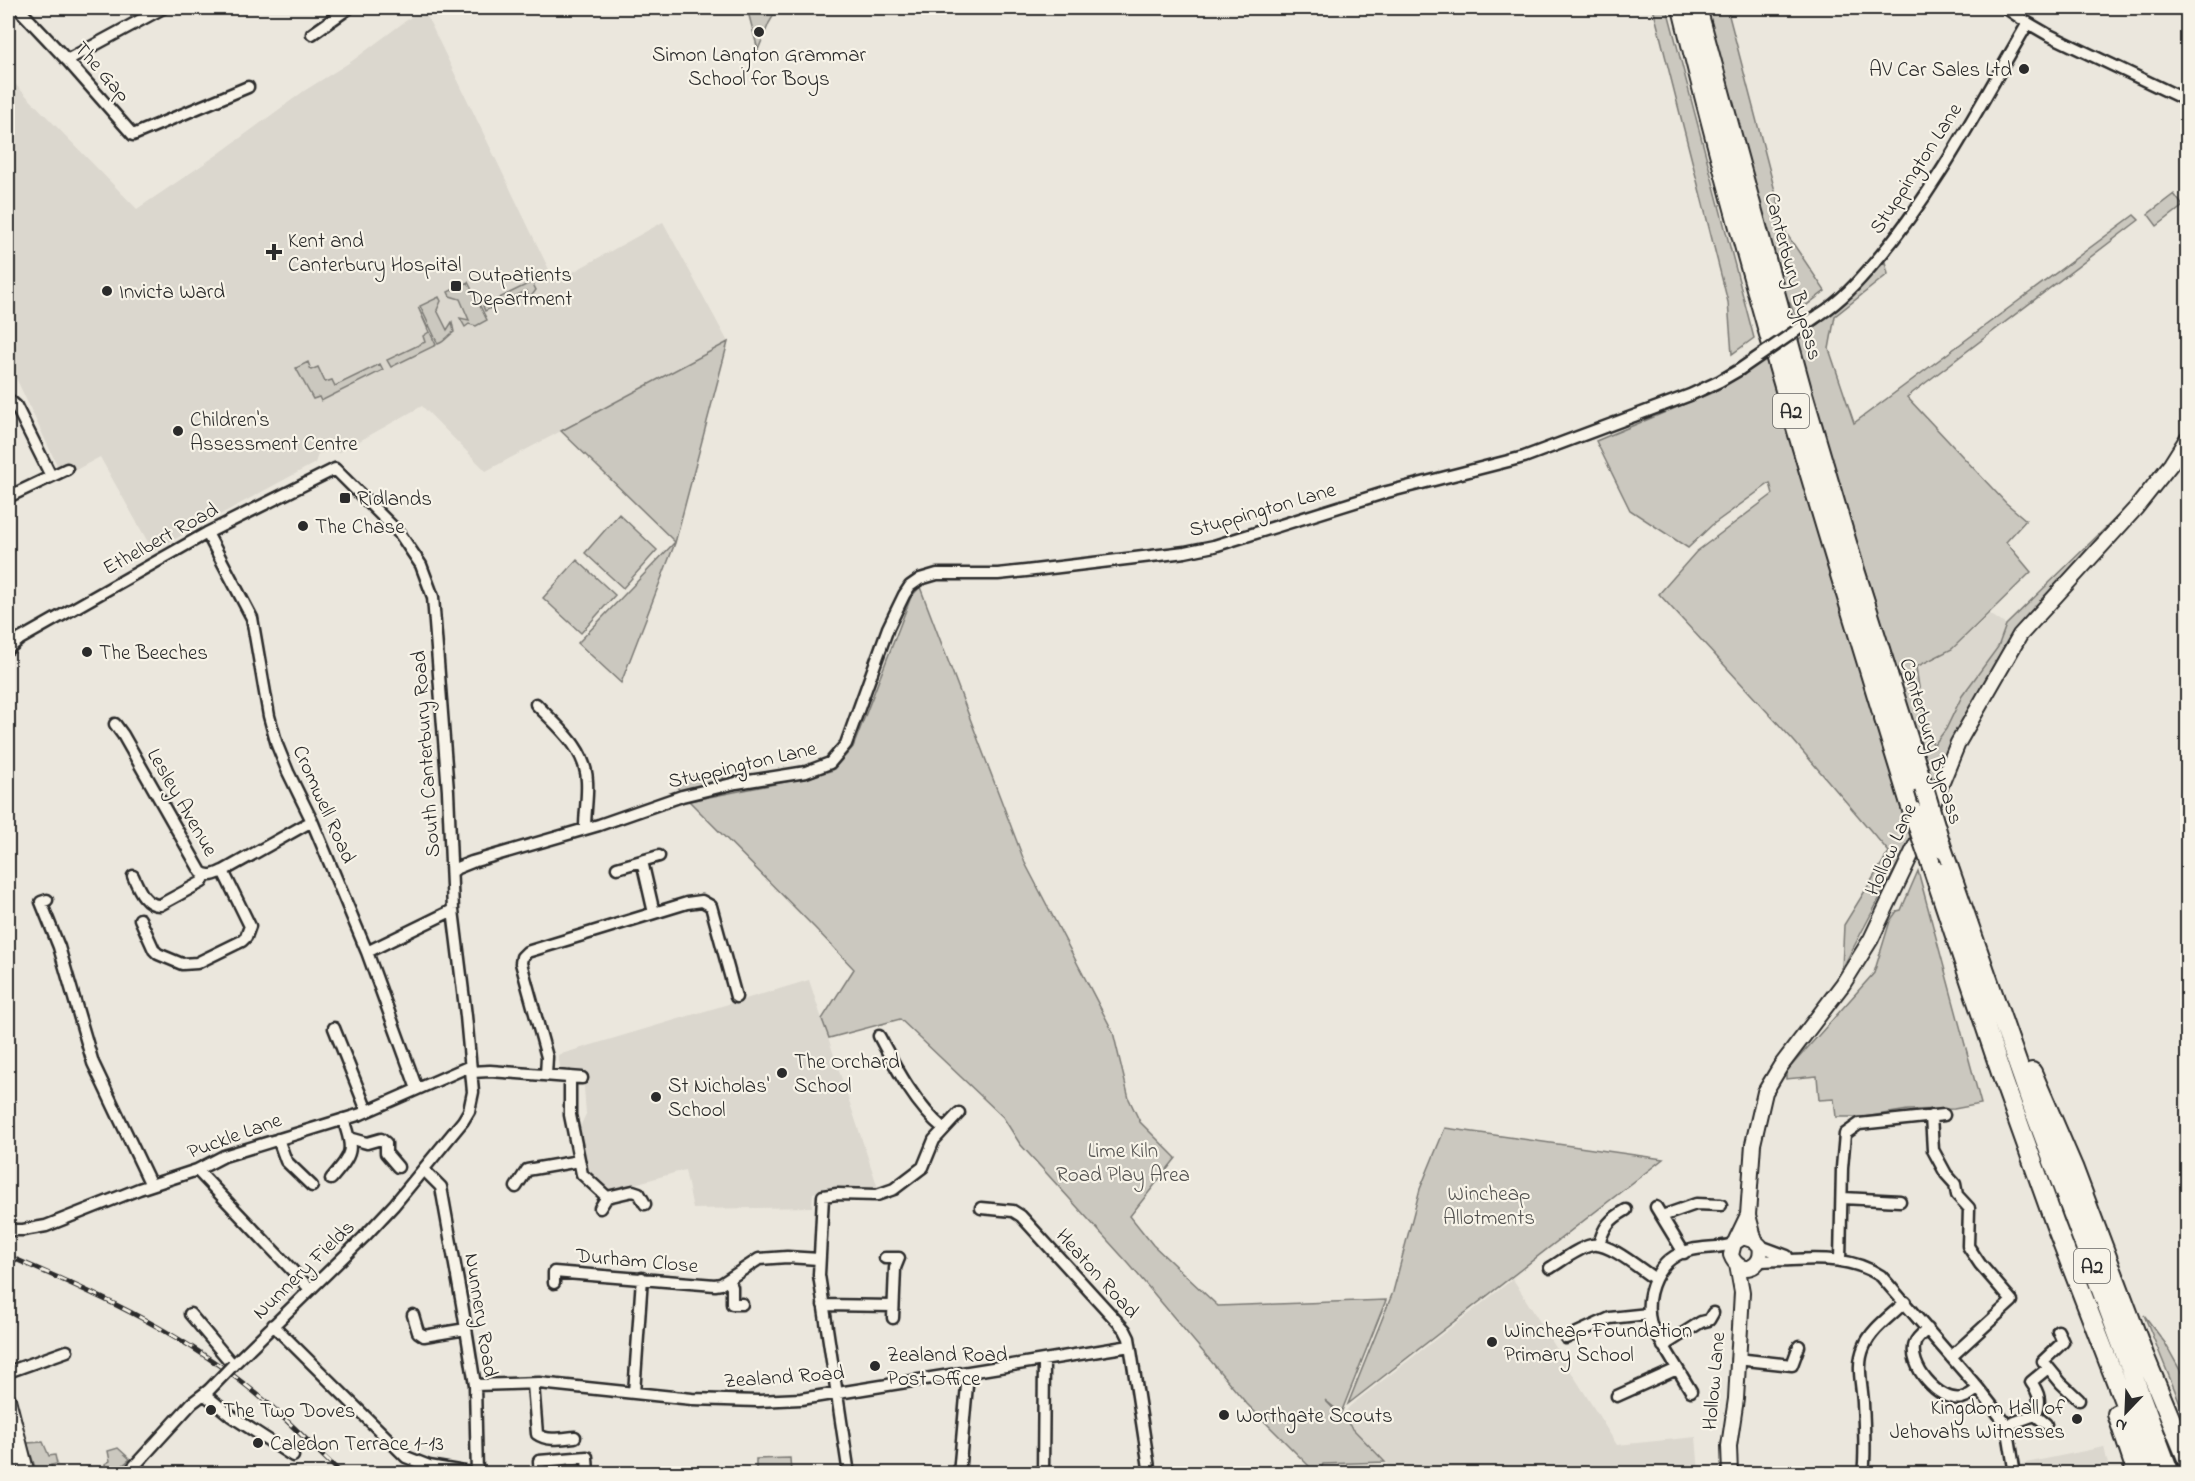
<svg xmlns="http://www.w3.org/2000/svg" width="2195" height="1481" viewBox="0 0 2195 1481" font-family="'Indie Flower',sans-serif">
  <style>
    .built { fill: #dbd7ce }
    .green { fill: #cbc8bf; stroke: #7b7a75; stroke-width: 1.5 }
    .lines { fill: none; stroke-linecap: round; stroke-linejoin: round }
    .street-casing { stroke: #2b2b2b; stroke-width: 15 }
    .secondary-casing { stroke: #2b2b2b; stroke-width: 18 }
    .highway-casing { stroke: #2b2b2b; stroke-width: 22 }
    .street { stroke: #f7f3e8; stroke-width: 10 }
    .secondary { stroke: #f7f3e8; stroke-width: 14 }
    .highway { stroke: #f7f3e8; stroke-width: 18 }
    .rail-casing { stroke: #2b2b2b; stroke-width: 5 }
    .rail { stroke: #f7f3e8; stroke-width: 3; stroke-dasharray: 9; stroke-linecap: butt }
    .street-bridge-casing { stroke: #2b2b2b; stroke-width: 15; stroke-linecap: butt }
    .highway-bridge-casing { stroke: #2b2b2b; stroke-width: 22; stroke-linecap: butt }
    .street-bridge { stroke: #f7f3e8; stroke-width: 10 }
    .highway-bridge { stroke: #f7f3e8; stroke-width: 18 }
    .poi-dot { fill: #2b2b2b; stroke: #f7f3e8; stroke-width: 2 }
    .labels { text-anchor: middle; stroke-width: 4.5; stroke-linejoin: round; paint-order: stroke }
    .shield { fill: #f7f3e8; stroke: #686764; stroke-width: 1.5 }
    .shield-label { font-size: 20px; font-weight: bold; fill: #2b2b2b }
    .poi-label { font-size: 21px; fill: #2b2b2b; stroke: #f7f3e8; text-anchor: start }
    .street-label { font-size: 21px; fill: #2b2b2b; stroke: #f7f3e8 }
    .park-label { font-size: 21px; fill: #535250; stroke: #f7f3e8 }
  </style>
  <rect width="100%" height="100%" fill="#ebe7dd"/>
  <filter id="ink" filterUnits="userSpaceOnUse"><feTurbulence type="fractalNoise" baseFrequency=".0167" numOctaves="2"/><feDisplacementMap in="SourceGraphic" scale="12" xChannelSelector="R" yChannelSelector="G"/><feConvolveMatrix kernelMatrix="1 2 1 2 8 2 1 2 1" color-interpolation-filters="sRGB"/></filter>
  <g filter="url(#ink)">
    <path class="built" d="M423 8 555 282 663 222 728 342 486 471 422 406 338 453 331 450 318 454 315 463 153 551 100 457 72 472 68 464 58 467 8 361V77L137 209 217 155 304 91 352 61Z
      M1990 614 2006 625 1998 647 1962 696 1946 729 1933 744 1926 734 1916 667 1952 649Z
      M809 980 878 1188 832 1189 813 1193 812 1207 693 1209 685 1170 609 1191 594 1177 585 1164 579 1129 586 1114 583 1074 561 1073 558 1055Z
      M1513 1279 1617 1445 1696 1437 1699 1473H1397L1341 1417 1350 1406Z
      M2104 1447 2110 1473H2022L2021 1464Z"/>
    <path class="green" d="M747 8H778L769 23 758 50Z
      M1653 8H1667L1754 338 1732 354 1728 302Z
      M1704 8H1727L1786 233 1825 291 1795 314 1779 281Z
      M2174 194 2183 206 2157 226 2148 214Z
      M2134 215 2139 220 1907 397 2006 503 2026 520 2006 542 2031 572 1952 649 1916 667 1926 734 1934 745 1946 729 1962 696 1998 647 2006 625 2131 503 2018 634 1934 797C1892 644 1838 494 1798 341L1831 313 1885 262 1888 274 1835 316 1829 349 1854 423Z
      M468 282 487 320 476 326 469 324 465 327 460 318 469 320 460 299 450 296 448 292Z
      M532 282 536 290 530 298 526 291 485 311 483 306Z
      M439 297 441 301 437 310 447 330 452 322 454 332C448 335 446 341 438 344L420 306Z
      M418 307 436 345 391 367 387 360 425 342 423 336 429 332Z
      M728 342 675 543 621 683 578 643 675 542 561 431Z
      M1766 357 1911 839 1842 969 1844 925 1889 852 1793 740 1659 594 1696 552 1773 494 1770 483 1712 525 1688 548 1630 510 1596 441 1716 391Z
      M308 362 311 370 318 367 325 382 332 380 335 386 380 364 383 370 321 401 319 397 313 399 296 368Z
      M619 514 657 550 623 588 585 553Z
      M577 560 615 595 581 633 543 598Z
      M920 587 1025 863 1113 1032 1129 1099 1140 1122 1176 1158 1130 1216 1153 1245 1218 1306 1386 1300 1341 1413 1325 1400 1385 1462 1323 1464 1319 1473H1316L1247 1404 1129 1264 1020 1144 1003 1117 900 1019 829 1038 822 1019 854 969 815 928 689 801 810 777 833 770 853 747 911 597Z
      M715 771 726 780 682 793 677 787 678 780Z
      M1918 871 1981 1104 1954 1109 1908 1110 1864 1117H1836L1834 1099 1819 1100 1817 1076 1786 1079V1072L1874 973 1890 921 1897 911 1901 910Z
      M1445 1128 1663 1159 1348 1404 1393 1292 1420 1189Z
      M2144 1315 2165 1343 2187 1383V1420Z
      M43 1442 49 1456 55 1455 57 1464 51 1465 54 1473H37L27 1443Z
      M118 1448 130 1459 114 1473H103H106L105 1464 110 1461 108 1451Z
      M790 1458 791 1473H756V1459Z"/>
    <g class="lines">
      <g class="street-casing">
        <path id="street" d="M18 8 67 60 133 135 248 87
          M2006 8 2028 23 2047 34 2188 101
          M312 34 349 8
          M67 60 163 8
          M1819 315C1841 301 1858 282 1875 262 1936 191 1980 104 2028 23
          M8 399 16 406 51 476
          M8 497 67 469
          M207 533 252 618 269 716 277 745 288 772 312 821 367 952 417 1089
          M8 649 20 639 207 533 335 469 400 534 421 565 433 597 448 791 453 910 466 1016 473 1092 469 1111 463 1121 394 1205 364 1237 233 1365 190 1314
          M536 704C557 726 586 748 587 781 588 796 585 812 585 828
          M115 724 123 735 201 872C209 878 215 874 223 871L312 821
          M642 861 654 913
          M617 868 659 856
          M452 872 457 868 472 862 599 825 682 796 736 783 806 772 830 763 846 744 888 628 904 595 910 586 920 579 937 574H998L1026 571 1185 552 1214 546 1387 492 1524 457 1690 395 1720 381 1739 370
          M133 876C138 887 145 906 160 905L202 882 205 875
          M47 900 41 902 59 947 93 1063 151 1185
          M140 919 154 950 158 954 182 964 197 963 242 941 246 937 250 926 223 871
          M367 952 453 910
          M334 1028 367 1111
          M879 1036C896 1068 916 1106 944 1129
          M471 1072 490 1071 582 1078
          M546 1075 547 1057 521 963 522 957 527 952 687 903 702 901 711 906 736 997
          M570 1077V1115L582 1174 607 1197 633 1191 639 1193 645 1204
          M1931 1116 1933 1150 1946 1174 1955 1184 1957 1195 1969 1208 1968 1246 1980 1264 2012 1301 1951 1357
          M349 1138 367 1143 381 1139 386 1143V1153L398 1167
          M278 1139 286 1161 312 1186
          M197 1170 310 1289
          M424 1170 441 1187 462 1304 475 1385 477 1474
          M331 1179C353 1153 354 1152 343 1119
          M516 1187 527 1170 579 1161
          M1843 1198 1900 1201
          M1656 1207 1684 1253
          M600 1208 607 1197
          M981 1208 1013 1211 1021 1216 1125 1330 1129 1338 1150 1474
          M1662 1216 1696 1204 1721 1205
          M8 1230H23L46 1226 139 1189 197 1170 224 1156 361 1114 470 1066
          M1599 1245C1603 1227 1610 1219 1626 1210
          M1760 1246 1787 1256
          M885 1258H899L895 1268 893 1318
          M1840 1260 1842 1168 1845 1134 1859 1124 1944 1115
          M1758 1262C1769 1259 1779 1261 1791 1260 1822 1258 1854 1258 1881 1276L1978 1388 2007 1425 2015 1474
          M1550 1268C1563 1260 1578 1248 1592 1245 1609 1242 1641 1270 1655 1279
          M727 1280 732 1287V1304H742
          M554 1283V1272L715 1285 721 1284 759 1259 787 1257 819 1259
          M823 1305 893 1306
          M413 1315 418 1332 424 1336 466 1329
          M273 1325 406 1457 429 1466 476 1474
          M1928 1329C1923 1333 1917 1337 1915 1343 1907 1365 1939 1403 1962 1398 1969 1396 1974 1392 1978 1388
          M2058 1331 2063 1342 2043 1361 2061 1383 2079 1400
          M1566 1338 1610 1318 1648 1314
          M1663 1346 1701 1322 1709 1320 1713 1313
          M1737 1359 1792 1365 1799 1346
          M8 1372 67 1351
          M533 1384 537 1434C548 1442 563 1438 575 1437
          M475 1385 539 1383 692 1399 758 1401 801 1399 1130 1346
          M1691 1391 1651 1325C1643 1295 1657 1257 1691 1250 1706 1247 1719 1248 1734 1244
          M634 1393 642 1278
          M204 1394 231 1416 293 1456
          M1617 1396 1677 1369
          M2035 1415 2046 1424
          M2007 1425 2035 1415C2042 1402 2039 1393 2031 1382L2048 1368
          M127 1474 192 1403 209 1390
          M540 1474 539 1461 587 1457 588 1474
          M849 1474 819 1275 823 1196 837 1194 877 1195 894 1189 923 1167 934 1140 959 1113
          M959 1474 968 1374
          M1043 1474 1044 1361
          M1863 1474C1866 1451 1864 1426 1863 1403 1862 1384 1856 1365 1864 1347 1871 1329 1891 1316 1905 1302"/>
      </g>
      <g class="secondary-casing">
        <path id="secondary" d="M1929 814 1958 743 2020 635 2136 508 2171 464 2188 437
          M1748 1215 1755 1241 1760 1246C1765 1269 1739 1277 1731 1255L1734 1243 1743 1237 1755 1241
          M1736 1240 1748 1215 1753 1144 1765 1092 1780 1067 1843 984 1871 939 1922 832
          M8 1399 27 1474
          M1730 1474 1729 1446 1736 1399 1742 1292 1737 1264"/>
      </g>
      <g class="highway-casing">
        <path id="highway" d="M1682 8C1748 278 1830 544 1912 810
          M1697 8 1803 394 1855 570 1924 788
          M1942 848 2033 1108 2170 1474
          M1932 867 2004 1082 2055 1224 2152 1474
          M2032 1072 2073 1167 2144 1355 2188 1461
          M2117 1414 2137 1474"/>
      </g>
      <use href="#street" class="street"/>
      <use href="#secondary" class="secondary"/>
      <use href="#highway" class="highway"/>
      <g class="rail-casing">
        <path id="rail" d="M8 1256C98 1294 190 1336 265 1401 292 1424 316 1450 342 1474"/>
      </g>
      <use href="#rail" class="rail"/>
      <g class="street-bridge-casing">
        <path id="street-bridge" d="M1739 370 1819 315
          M209 1390 233 1365"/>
      </g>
      <g class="highway-bridge-casing">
        <path id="highway-bridge" d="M1924 788 1942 848
          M1912 810 1932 867"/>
      </g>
      <use href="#street-bridge" class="street-bridge"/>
      <use href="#highway-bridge" class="highway-bridge"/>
    </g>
  </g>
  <g class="poi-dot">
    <circle cx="759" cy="32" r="6"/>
    <circle cx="2024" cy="69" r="6"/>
    <path d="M271 243h6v6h6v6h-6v6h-6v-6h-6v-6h6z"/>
    <rect x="450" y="280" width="12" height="12" rx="3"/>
    <circle cx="107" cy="291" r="6"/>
    <circle cx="178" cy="431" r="6"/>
    <rect x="339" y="492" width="12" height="12" rx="3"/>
    <circle cx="303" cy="526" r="6"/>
    <circle cx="87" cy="652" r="6"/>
    <circle cx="782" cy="1073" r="6"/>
    <circle cx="656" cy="1097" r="6"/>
    <circle cx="1492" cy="1342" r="6"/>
    <circle cx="875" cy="1366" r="6"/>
    <circle cx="211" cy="1410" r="6"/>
    <circle cx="1224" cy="1415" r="6"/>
    <circle cx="2077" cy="1419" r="6"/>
    <circle cx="258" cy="1443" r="6"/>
  </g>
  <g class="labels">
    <g class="shield">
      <rect x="1773" y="394" width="36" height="34" rx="4.5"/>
      <rect x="2074" y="1249" width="36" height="34" rx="4.5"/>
    </g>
    <g class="shield-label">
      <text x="1791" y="418">A2</text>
      <text x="2092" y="1273">A2</text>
    </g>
    <g class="poi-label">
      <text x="759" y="61" text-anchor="middle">Simon Langton Grammar<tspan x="759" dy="24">School for Boys</tspan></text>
      <text x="2012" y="76" text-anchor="end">AV Car Sales Ltd</text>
      <text x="288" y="247">Kent and<tspan x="288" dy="24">Canterbury Hospital</tspan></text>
      <text x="468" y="281">Outpatients<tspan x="468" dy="24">Department</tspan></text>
      <text x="119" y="298">Invicta Ward</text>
      <text x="190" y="426">Children's<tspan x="190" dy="24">Assessment Centre</tspan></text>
      <text x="357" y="505">Ridlands</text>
      <text x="315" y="533">The Chase</text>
      <text x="99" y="659">The Beeches</text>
      <text x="794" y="1068">The Orchard<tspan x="794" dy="24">School</tspan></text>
      <text x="668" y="1092">St Nicholas'<tspan x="668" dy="24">School</tspan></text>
      <text x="1504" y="1337">Wincheap Foundation<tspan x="1504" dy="24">Primary School</tspan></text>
      <text x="887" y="1361">Zealand Road<tspan x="887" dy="24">Post Office</tspan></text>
      <text x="2065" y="1414" text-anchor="end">Kingdom Hall of<tspan x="2065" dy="24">Jehovahs Witnesses</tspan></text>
      <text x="223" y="1417">The Two Doves</text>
      <text x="1236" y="1422">Worthgate Scouts</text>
      <text x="270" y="1450">Caledon Terrace 1-13</text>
    </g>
    <g class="street-label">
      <text transform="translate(103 71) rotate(48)" y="7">The Gap</text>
      <text transform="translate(1915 168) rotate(-57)" y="7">Stuppington Lane</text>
      <text transform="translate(1794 276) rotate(75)" y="7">Canterbury Bypass</text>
      <text transform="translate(1262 509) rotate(-16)" y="7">Stuppington Lane</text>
      <text transform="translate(160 538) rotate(-29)" y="7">Ethelbert Road</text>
      <text transform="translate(1932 741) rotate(73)" y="7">Canterbury Bypass</text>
      <text transform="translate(425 754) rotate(-94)" y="7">South Canterbury Road</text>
      <text transform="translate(742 764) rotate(-13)" y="7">Stuppington Lane</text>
      <text transform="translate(183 802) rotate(60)" y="7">Lesley Avenue</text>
      <text transform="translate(325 804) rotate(66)" y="7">Cromwell Road</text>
      <text transform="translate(1890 849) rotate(-66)" y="7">Hollow Lane</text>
      <text transform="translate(234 1135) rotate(-20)" y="7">Puckle Lane</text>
      <text transform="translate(637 1260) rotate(5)" y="7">Durham Close</text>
      <text transform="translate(303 1269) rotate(-44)" y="7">Nunnery Fields</text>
      <text transform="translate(1098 1273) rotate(48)" y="7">Heaton Road</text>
      <text transform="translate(482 1315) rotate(81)" y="7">Nunnery Road</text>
      <text transform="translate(784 1376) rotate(-4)" y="7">Zealand Road</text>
      <text transform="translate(1713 1381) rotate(-85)" y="7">Hollow Lane</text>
    </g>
    <g class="park-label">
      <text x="1123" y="1157">Lime Kiln<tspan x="1123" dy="24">Road Play Area</tspan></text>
      <text x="1489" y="1200">Wincheap<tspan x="1489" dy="24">Allotments</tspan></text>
    </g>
  </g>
  <rect width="2195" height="1481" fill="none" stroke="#f7f3e8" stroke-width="30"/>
  <rect x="15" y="15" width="2165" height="1451" fill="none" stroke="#2b2b2b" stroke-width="2" filter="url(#ink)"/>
  <g transform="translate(2126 1412) rotate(203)" stroke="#f7f3e8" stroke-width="4.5" paint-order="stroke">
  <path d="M0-4.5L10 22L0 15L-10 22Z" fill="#2b2b2b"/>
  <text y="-9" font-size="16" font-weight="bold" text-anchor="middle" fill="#2b2b2b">N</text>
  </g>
</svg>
